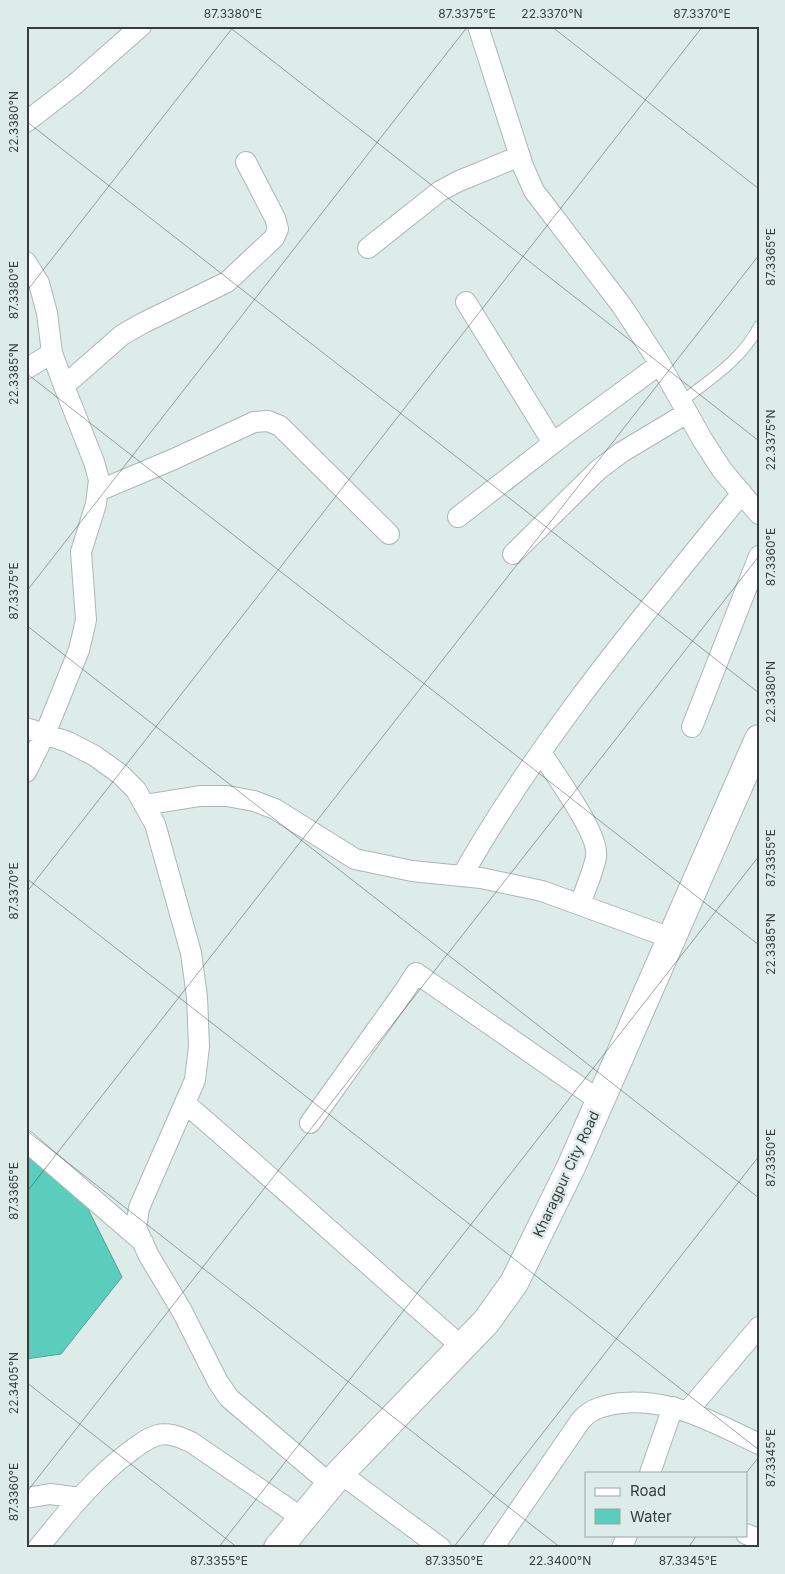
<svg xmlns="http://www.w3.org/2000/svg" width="785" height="1574" viewBox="0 0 785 1574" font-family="Inter,sans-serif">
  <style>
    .water { fill: #5bcdbd; stroke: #50a296 }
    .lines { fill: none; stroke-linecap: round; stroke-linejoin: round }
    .service-casing { stroke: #aab7b5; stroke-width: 12 }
    .minor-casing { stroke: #aab7b5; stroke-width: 22 }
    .primary-casing { stroke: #aab7b5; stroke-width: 30 }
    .service { stroke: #fff; stroke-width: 10 }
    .minor { stroke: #fff; stroke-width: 20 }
    .primary { stroke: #fff; stroke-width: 28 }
    .ticks { fill: none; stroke: #373d3c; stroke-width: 1; stroke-opacity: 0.45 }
    .labels { text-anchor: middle; stroke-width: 5; stroke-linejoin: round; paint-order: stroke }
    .street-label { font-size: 14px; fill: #373d3c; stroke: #deece9 }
    .neatline { fill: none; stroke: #373d3c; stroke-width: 2 }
    .ticks-label { font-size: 12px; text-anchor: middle; fill: #373d3c }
  </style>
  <rect width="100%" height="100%" fill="#deece9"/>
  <path class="water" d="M26 1152 86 1205 122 1277 61 1354 26 1359Z"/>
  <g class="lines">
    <g class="service-casing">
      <path id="service" d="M681 402C709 380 743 359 759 326"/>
    </g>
    <g class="minor-casing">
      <path id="minor" d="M478 26 523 166 534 191 622 306 660 364 702 439 722 470 759 514
        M26 122 74 85 141 26
        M368 248 440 191 459 181 520 156
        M26 262 39 283 47 313 52 353 64 386 94 462 99 480 96 504 81 552 86 620 79 650 45 734 26 772
        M466 302 553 443
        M26 369 52 353
        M64 386 122 335 143 323 227 282 274 238 278 229 275 218 246 162
        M98 491 174 459 254 422 268 421 280 426 389 534
        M458 517 565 434 660 364
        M513 554 598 470 622 452 687 413
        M692 727 759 556
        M26 728 68 742 95 756 120 774 136 790 155 824 191 953 197 997 199 1046 195 1080 139 1208 136 1228 149 1256 182 1311 218 1382 229 1398 330 1484
        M541 752C554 774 600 834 596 857 593 873 585 889 580 905
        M144 805 200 796H227L254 801 275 809 355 859 412 871 481 878 542 891 671 938
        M462 876C540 738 643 616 742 493
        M186 1104C279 1184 369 1266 461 1346
        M310 1123 405 990 416 973 600 1101
        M26 1141 143 1242
        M688 1411 759 1327
        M340 1473 441 1548
        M650 1473 673 1407
        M26 1498 50 1494 80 1498
        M746 1534 759 1539
        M38 1548C66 1514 93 1479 128 1453 137 1446 147 1438 158 1435 170 1432 181 1438 191 1442L302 1518
        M493 1548 581 1420C592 1408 605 1405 622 1403 672 1398 715 1423 759 1444
        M622 1548 627 1535"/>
    </g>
    <g class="primary-casing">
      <path id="primary" d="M278 1548 340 1473 486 1322 514 1283 571 1167 759 739"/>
    </g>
    <use href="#service" class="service"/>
    <use href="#minor" class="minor"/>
    <use href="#primary" class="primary"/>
  </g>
  <path class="ticks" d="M228 26 759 441M551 26 759 189M26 121 759 693M26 292 234 26M26 373 759 945M26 592 468 26M26 625 759 1198M26 878 759 1450M26 893 703 26M26 1130 561 1548M26 1193 759 255M26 1382 238 1548M746 1473 759 1457M26 1493 759 556M218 1548 759 856M453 1548 759 1156M688 1548 697 1535"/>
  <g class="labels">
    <g class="street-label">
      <text transform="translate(566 1174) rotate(-65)" y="5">Kharagpur City Road</text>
    </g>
  </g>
  <rect width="785" height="1574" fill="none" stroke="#deece9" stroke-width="55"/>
  <rect x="585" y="1472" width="162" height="65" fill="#deece9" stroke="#9ba6a4"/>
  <rect x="595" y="1488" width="25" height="8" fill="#ffffff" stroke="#9ba6a4"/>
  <text x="630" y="1496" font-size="15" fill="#373d3c">Road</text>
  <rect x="595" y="1509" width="25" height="15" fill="#5bcdbd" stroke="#9ba6a4"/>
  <text x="630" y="1522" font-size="15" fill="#373d3c">Water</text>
  <rect x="28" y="28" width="730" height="1518" class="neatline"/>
  <g class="ticks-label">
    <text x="233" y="18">87.3380°E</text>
    <text x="467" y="18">87.3375°E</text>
    <text x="552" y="18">22.3370°N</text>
    <text x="702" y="18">87.3370°E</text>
    <text transform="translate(14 122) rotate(-90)" y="4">22.3380°N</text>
    <text transform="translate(771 257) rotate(-90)" y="4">87.3365°E</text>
    <text transform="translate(14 290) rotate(-90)" y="4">87.3380°E</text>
    <text transform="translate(14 374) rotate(-90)" y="4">22.3385°N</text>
    <text transform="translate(771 440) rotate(-90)" y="4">22.3375°N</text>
    <text transform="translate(771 557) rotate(-90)" y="4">87.3360°E</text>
    <text transform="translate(14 591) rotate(-90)" y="4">87.3375°E</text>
    <text transform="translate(771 692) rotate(-90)" y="4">22.3380°N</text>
    <text transform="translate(771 858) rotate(-90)" y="4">87.3355°E</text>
    <text transform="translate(14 891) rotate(-90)" y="4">87.3370°E</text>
    <text transform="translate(771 944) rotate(-90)" y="4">22.3385°N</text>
    <text transform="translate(771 1158) rotate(-90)" y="4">87.3350°E</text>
    <text transform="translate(14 1191) rotate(-90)" y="4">87.3365°E</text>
    <text transform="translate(14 1383) rotate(-90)" y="4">22.3405°N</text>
    <text transform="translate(771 1458) rotate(-90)" y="4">87.3345°E</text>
    <text transform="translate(14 1492) rotate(-90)" y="4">87.3360°E</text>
    <text x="219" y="1565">87.3355°E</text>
    <text x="454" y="1565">87.3350°E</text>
    <text x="560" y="1565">22.3400°N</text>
    <text x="688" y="1565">87.3345°E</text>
  </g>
</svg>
